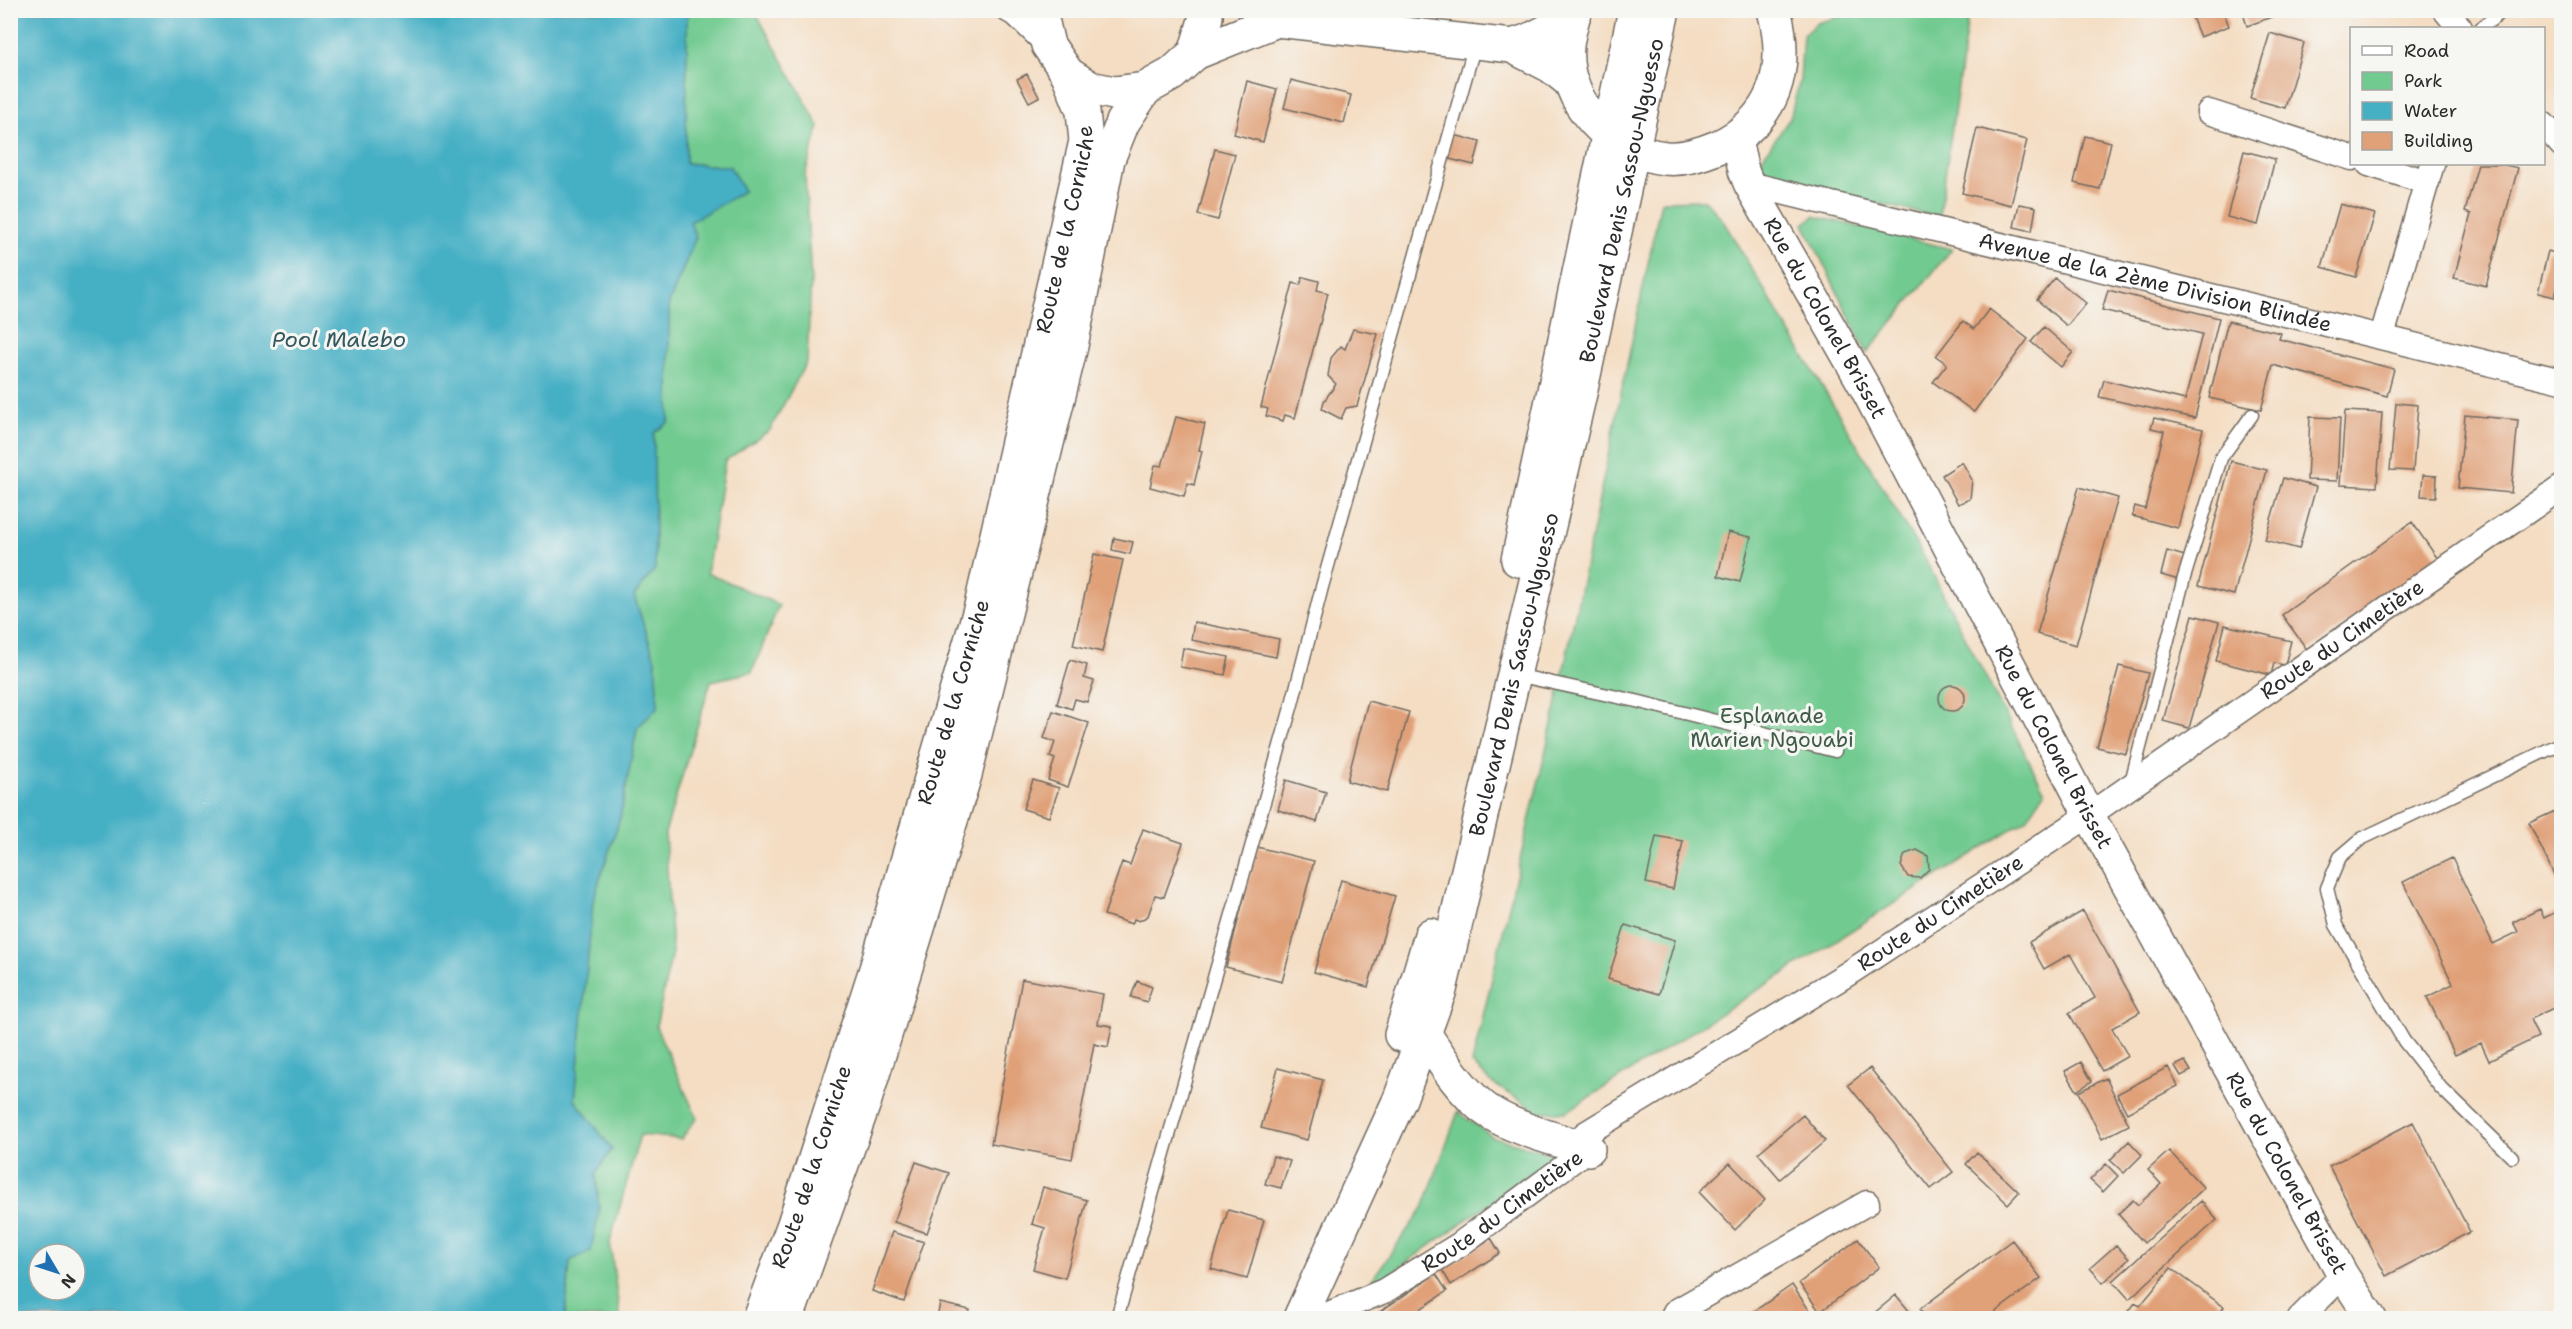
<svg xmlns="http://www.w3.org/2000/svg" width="2572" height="1329" viewBox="0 0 2572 1329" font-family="'Shantell Sans',sans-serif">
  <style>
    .green { fill: #71ca90; stroke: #4e7a5e; stroke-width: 1.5 }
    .water { fill: #45afc4; stroke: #386d78; stroke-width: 1.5; fill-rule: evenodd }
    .building { fill: #e0a078 }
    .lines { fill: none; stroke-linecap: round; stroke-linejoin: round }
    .service-casing { stroke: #716960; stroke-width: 15 }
    .minor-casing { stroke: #716960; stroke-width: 27 }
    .tertiary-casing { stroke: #716960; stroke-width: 33 }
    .secondary-casing { stroke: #716960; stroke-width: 36 }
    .primary-casing { stroke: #716960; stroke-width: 36 }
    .service { stroke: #fff; stroke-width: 12 }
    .minor { stroke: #fff; stroke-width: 24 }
    .tertiary { stroke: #fff; stroke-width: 30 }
    .secondary { stroke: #fff; stroke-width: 33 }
    .primary { stroke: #fff; stroke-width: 33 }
    .labels { text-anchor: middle; stroke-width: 6; stroke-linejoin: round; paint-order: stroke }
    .street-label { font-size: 21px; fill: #2b2b2b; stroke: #f6f6f2 }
    .park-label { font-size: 21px; fill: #405b49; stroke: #f6f6f2 }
    .water-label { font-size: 22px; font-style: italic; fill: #345961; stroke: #f6f6f2 }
  </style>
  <rect width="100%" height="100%" fill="#f6f6f2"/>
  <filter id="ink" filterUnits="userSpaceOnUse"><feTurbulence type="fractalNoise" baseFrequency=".0167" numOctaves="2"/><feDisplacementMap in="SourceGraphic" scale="12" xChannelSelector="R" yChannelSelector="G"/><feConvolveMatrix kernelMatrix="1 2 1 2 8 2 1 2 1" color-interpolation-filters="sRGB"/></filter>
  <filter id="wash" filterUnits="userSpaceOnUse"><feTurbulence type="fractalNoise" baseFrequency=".008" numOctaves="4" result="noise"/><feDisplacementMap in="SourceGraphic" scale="24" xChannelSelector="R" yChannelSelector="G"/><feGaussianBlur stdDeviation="1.35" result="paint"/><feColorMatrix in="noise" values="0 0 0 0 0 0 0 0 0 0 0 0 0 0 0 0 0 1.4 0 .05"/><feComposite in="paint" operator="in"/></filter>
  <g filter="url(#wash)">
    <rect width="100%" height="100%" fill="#f4ddc2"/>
    <path class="green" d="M687 11H755L819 126 805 175 811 280 807 361 770 430 725 461 707 573 779 605 752 672 711 681 665 833 672 952 656 1027 697 1118 681 1139 640 1135 610 1242 620 1318H565L570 1261 599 1211 596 1173 612 1149 575 1100 593 900 620 818 637 728 658 707 655 660 634 596 655 569 654 433 669 422V303L696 237 690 222 730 167 686 163Z
      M1859 11H1969L1939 217 1768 179 1760 161 1790 118 1800 80 1803 35 1817 23Z
      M1705 200 1722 219 1924 557 2045 792 2027 819 1566 1112H1539L1490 1082 1472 1063 1556 707 1661 201Z
      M1814 216 1952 249 1867 353 1804 224Z
      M1458 1112 1493 1137 1557 1155 1361 1295 1423 1208Z"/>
    <path class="water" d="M10 11H687L686 163 730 167 744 191 690 222 696 237 669 303V422L654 433 655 569 634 596 655 660 658 707 637 728 620 818 593 900 575 1100 612 1149 596 1173 599 1211 591 1251 570 1261 565 1318H11ZM39 1254H75V1290H39Z"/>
    <g id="blocks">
      <path class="building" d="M2189 10H2223L2229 26 2200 37Z
        M2242 10H2288V11L2247 26Z
        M2270 33 2304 43 2285 108 2250 98Z
        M1027 74 1039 97 1029 102 1017 79Z
        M1291 80 1351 95 1344 123 1284 108Z
        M1247 81 1277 89 1263 142 1234 134Z
        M1977 128 2027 140 2011 205 1962 193Z
        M1451 134 1480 142 1474 165 1445 158Z
        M2085 136 2111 142 2100 189 2074 183Z
        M1215 149 1235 154 1218 220 1198 215Z
        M2244 151 2275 159 2258 225 2227 217Z
        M2478 164H2500L2518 168 2486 286 2454 278 2471 214 2465 212Z
        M2019 204 2036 207 2032 231 2014 227Z
        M2340 204 2375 214 2356 277 2322 267Z
        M2548 251 2562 255V271L2555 297 2538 293Z
        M1303 277 1319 281 1317 290 1328 293 1295 418 1285 415 1283 421 1266 416 1268 409 1261 407 1293 283 1300 285Z
        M2055 278 2086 303 2067 326 2037 300Z
        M2108 290 2219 318 2195 418 2099 397 2104 380 2185 400 2202 334 2102 310Z
        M1989 309 2028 339 1974 412 1933 382 1947 364 1936 356 1963 321 1974 329Z
        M2228 321 2281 333 2279 339 2394 369 2387 396 2273 365 2261 410 2209 398Z
        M2044 327 2073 352 2061 367 2031 342Z
        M1353 329 1378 334 1357 406 1346 408 1341 419 1322 409 1324 401 1336 384 1328 376 1331 358 1341 346 1345 349Z
        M2396 403 2418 405 2413 471 2390 470Z
        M2345 411 2382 413 2377 487 2340 485Z
        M2465 415 2518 420 2511 493 2458 488Z
        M1176 417 1205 424 1199 450 1202 451 1194 485 1188 483 1184 496 1150 487 1155 465 1162 466Z
        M2310 417 2340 418 2337 481 2307 480Z
        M2154 418 2203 429 2178 528 2132 516 2135 506 2145 509 2164 431 2151 428Z
        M2231 461 2267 470 2234 595 2198 586Z
        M1962 462 1972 480 1970 499 1958 504 1942 475Z
        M2423 475 2437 476 2436 497 2421 496Z
        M2283 478 2316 487 2299 549 2265 540Z
        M2079 487 2118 498 2076 645 2037 634Z
        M2412 522 2438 559 2308 651 2282 615Z
        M1728 532 1751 537 1740 582 1718 576Z
        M1114 538 1133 542 1130 554 1112 550Z
        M2167 551 2185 556 2179 580 2161 575Z
        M1094 554 1123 560 1102 652 1073 645Z
        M2193 615 2219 622 2189 728 2163 721Z
        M1194 622 1279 639 1276 657 1191 640Z
        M2225 625 2291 641 2285 665 2274 663 2271 675 2216 661Z
        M1183 648 1229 657 1225 675 1180 667Z
        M1070 660 1087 665 1084 678 1094 681 1087 702 1075 699 1072 709 1057 704Z
        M2119 666 2148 673 2126 754 2097 747Z
        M1939 698a13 13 0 1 1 26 0a13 13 0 1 1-26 0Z
        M1368 701 1409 712 1387 792 1347 781Z
        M1053 711 1089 723 1068 787 1048 780 1055 759 1050 757 1055 742 1044 738Z
        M1033 780 1059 788 1049 817 1023 809Z
        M1286 780 1326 792 1317 822 1278 810Z
        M2562 808V891L2529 823Z
        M1143 829 1183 843 1164 897 1155 895 1148 916 1139 921 1134 919 1132 924 1104 915 1122 862 1130 865Z
        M1656 836 1683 841 1673 889 1646 883Z
        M1257 847 1314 861 1282 982 1226 967Z
        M1917 850 1928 856 1929 869 1920 878 1908 877 1901 866 1905 854Z
        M2452 858 2493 944 2518 932 2513 922 2540 909 2544 918 2562 909V1004L2530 1019 2538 1037 2489 1061 2481 1043 2455 1055 2427 997 2453 984 2403 882Z
        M1341 880 1395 896 1368 987 1314 972Z
        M2083 911 2140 1012 2112 1028 2128 1056 2102 1071 2069 1013 2095 998 2070 954 2044 969 2029 942Z
        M1625 925 1675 940 1659 994 1608 979Z
        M1022 979 1103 994 1098 1024 1112 1026 1108 1047 1094 1044 1072 1159 991 1144Z
        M1137 981 1152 987 1147 1002 1131 997Z
        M2185 1061 2191 1071 2181 1076 2175 1066Z
        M2081 1062 2092 1081 2077 1091 2065 1071Z
        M2168 1067 2178 1086 2127 1113 2117 1094Z
        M1278 1068 1323 1080 1307 1140 1261 1128Z
        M1870 1068 1953 1172 1931 1189 1848 1085Z
        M2106 1078 2129 1125 2102 1139 2079 1092Z
        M1803 1115 1825 1141 1780 1179 1758 1153Z
        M2413 1122 2470 1232 2386 1276 2329 1166Z
        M2129 1141 2142 1155 2124 1173 2110 1160Z
        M2169 1151 2204 1188 2144 1243 2118 1214 2133 1200 2138 1205 2161 1184 2148 1170Z
        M1977 1152 2019 1192 2008 1204 1966 1164Z
        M1273 1156 1290 1161 1281 1188 1265 1184Z
        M916 1162 949 1173 927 1233 894 1222Z
        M1730 1163 1765 1200 1735 1230 1699 1192Z
        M2106 1164 2118 1176 2103 1192 2090 1180Z
        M1043 1187 1087 1200 1065 1278 1033 1269 1045 1228 1032 1224Z
        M2201 1201 2217 1220 2129 1299 2113 1281Z
        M1228 1210 1264 1220 1247 1279 1211 1269Z
        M892 1232 924 1242 904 1302 872 1291Z
        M1491 1238 1500 1253 1451 1285 1442 1270Z
        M1858 1239 1879 1267 1820 1312 1799 1283Z
        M2012 1240 2041 1278 1987 1318H1927L1920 1309Z
        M2116 1245 2129 1259 2103 1283 2090 1268Z
        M2171 1268 2224 1307 2216 1318H2124L2135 1303 2140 1306Z
        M1436 1274 1447 1291 1407 1318H1382L1378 1313Z
        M1792 1285 1814 1317 1748 1318 1746 1317Z
        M1896 1295 1915 1318H1868L1884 1305Z
        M940 1303 970 1310 968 1318H937Z"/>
    </g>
  </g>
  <g filter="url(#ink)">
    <use href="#blocks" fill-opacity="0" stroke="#716960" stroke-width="1.5"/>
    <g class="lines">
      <g class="service-casing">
        <path id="service" d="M2481 28 2504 10
          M1516 675 1636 701 1835 751
          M2131 782 2184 578 2221 458 2252 415
          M2512 1157 2441 1088 2404 1041 2336 925 2327 888 2340 857 2361 839 2562 743
          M1117 1318 1292 704 1322 587 1475 44"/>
      </g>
      <g class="minor-casing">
        <g id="minor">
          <path d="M1008 10 1017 15 1048 45"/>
          <path d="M2445 10 2460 28"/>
          <path d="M2209 112 2352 158"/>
          <path d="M2544 125 2562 145"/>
          <path d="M2369 164 2427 182"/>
          <path id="s1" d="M1749 184 2562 381"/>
          <path d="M2382 336 2432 164"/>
          <path id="s2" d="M1319 1318 1384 1291 1459 1245 1588 1149 1585 1134 1849 973 2089 815 2562 487"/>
          <path d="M1672 1318 1675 1312 1867 1203"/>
          <path d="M2300 1318 2343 1275"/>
        </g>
      </g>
      <g class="tertiary-casing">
        <g id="tertiary">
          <path id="s3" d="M1736 138 1744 172 1749 184 1863 384 2089 815 2343 1275 2371 1318"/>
        </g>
      </g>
      <g class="secondary-casing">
        <g id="secondary">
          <path d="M1043 10 1042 19 1048 45 1068 74 1090 88 1114 93 1145 89 1172 74 1195 53 1206 17 1205 10"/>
          <path d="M1258 10 1277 20 1512 46 1551 66 1572 83"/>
          <path d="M1512 46C1537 39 1554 28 1575 12"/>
          <path d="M1195 53 1277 20"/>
          <path id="s4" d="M759 1318 794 1224 876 969 981 606 1086 141 1083 111 1068 74"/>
          <path d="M787 1318 865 1100 965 775 1071 346 1108 159 1123 122 1145 89"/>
        </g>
      </g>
      <g class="primary-casing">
        <g id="primary">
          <path d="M1575 10C1572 21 1568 35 1567 46 1562 102 1611 152 1665 158 1683 160 1701 154 1718 147 1775 120 1790 69 1774 10"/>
          <path d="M1518 560 1635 10"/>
          <path d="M1401 1035 1431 935"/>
          <path d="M1425 1035C1442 1060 1457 1085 1480 1105 1504 1126 1557 1140 1588 1149"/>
          <path id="s5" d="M1300 1318 1400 1099 1440 990 1579 398 1663 10"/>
        </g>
      </g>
      <use href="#service" class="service"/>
      <use href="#minor" class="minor"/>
      <use href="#tertiary" class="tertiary"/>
      <use href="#secondary" class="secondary"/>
      <use href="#primary" class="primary"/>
    </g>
  </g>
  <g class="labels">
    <g class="street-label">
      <text dy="7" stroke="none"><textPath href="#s5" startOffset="1167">Boulevard Denis Sassou-Nguesso</textPath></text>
      <text dy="7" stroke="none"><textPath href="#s4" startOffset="1132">Route de la Corniche</textPath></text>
      <text dy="7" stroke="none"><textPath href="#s1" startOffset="418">Avenue de la 2ème Division Blindée</textPath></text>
      <text dy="7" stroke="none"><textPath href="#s3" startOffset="202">Rue du Colonel Brisset</textPath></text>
      <text dy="7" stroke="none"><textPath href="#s2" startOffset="1239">Route du Cimetière</textPath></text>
      <text dy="7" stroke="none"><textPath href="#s5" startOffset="681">Boulevard Denis Sassou-Nguesso</textPath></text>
      <text dy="7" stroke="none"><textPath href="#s4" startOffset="646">Route de la Corniche</textPath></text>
      <text dy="7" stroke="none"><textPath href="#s3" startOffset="688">Rue du Colonel Brisset</textPath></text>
      <text dy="7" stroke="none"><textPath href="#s2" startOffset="753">Route du Cimetière</textPath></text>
      <text dy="7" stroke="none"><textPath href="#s4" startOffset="160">Route de la Corniche</textPath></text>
      <text dy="7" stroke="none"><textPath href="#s3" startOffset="1174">Rue du Colonel Brisset</textPath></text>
      <text dy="7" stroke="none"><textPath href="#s2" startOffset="213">Route du Cimetière</textPath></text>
    </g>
    <g class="park-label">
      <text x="1772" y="723">Esplanade<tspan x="1772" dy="24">Marien Ngouabi</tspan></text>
    </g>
    <g class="water-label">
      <text x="339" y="347">Pool Malebo</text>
    </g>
  </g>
  <rect width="2572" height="1329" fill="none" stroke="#f6f6f2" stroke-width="36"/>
  <rect x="2350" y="27" width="195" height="138" fill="#f6f6f2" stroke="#a5a5a2" stroke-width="1.5"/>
  <rect x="2362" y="46" width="30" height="9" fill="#ffffff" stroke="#a5a5a2" stroke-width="1.5"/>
  <text x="2404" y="57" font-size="18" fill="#2b2b2b">Road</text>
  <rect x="2362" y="72" width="30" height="18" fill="#71ca90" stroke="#a5a5a2" stroke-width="1.5"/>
  <text x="2404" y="87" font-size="18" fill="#2b2b2b">Park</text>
  <rect x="2362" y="102" width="30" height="18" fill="#45afc4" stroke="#a5a5a2" stroke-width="1.5"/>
  <text x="2404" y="117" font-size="18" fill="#2b2b2b">Water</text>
  <rect x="2362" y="132" width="30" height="18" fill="#e0a078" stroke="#a5a5a2" stroke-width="1.5"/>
  <text x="2404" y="147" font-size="18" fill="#2b2b2b">Building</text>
  <g transform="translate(57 1272) rotate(129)"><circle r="28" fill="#f6f6f2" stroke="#a5a5a2" stroke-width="1.5"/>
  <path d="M0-4.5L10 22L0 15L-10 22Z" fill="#1f6fb2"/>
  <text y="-9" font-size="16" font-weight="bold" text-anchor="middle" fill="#2b2b2b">N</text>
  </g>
</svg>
